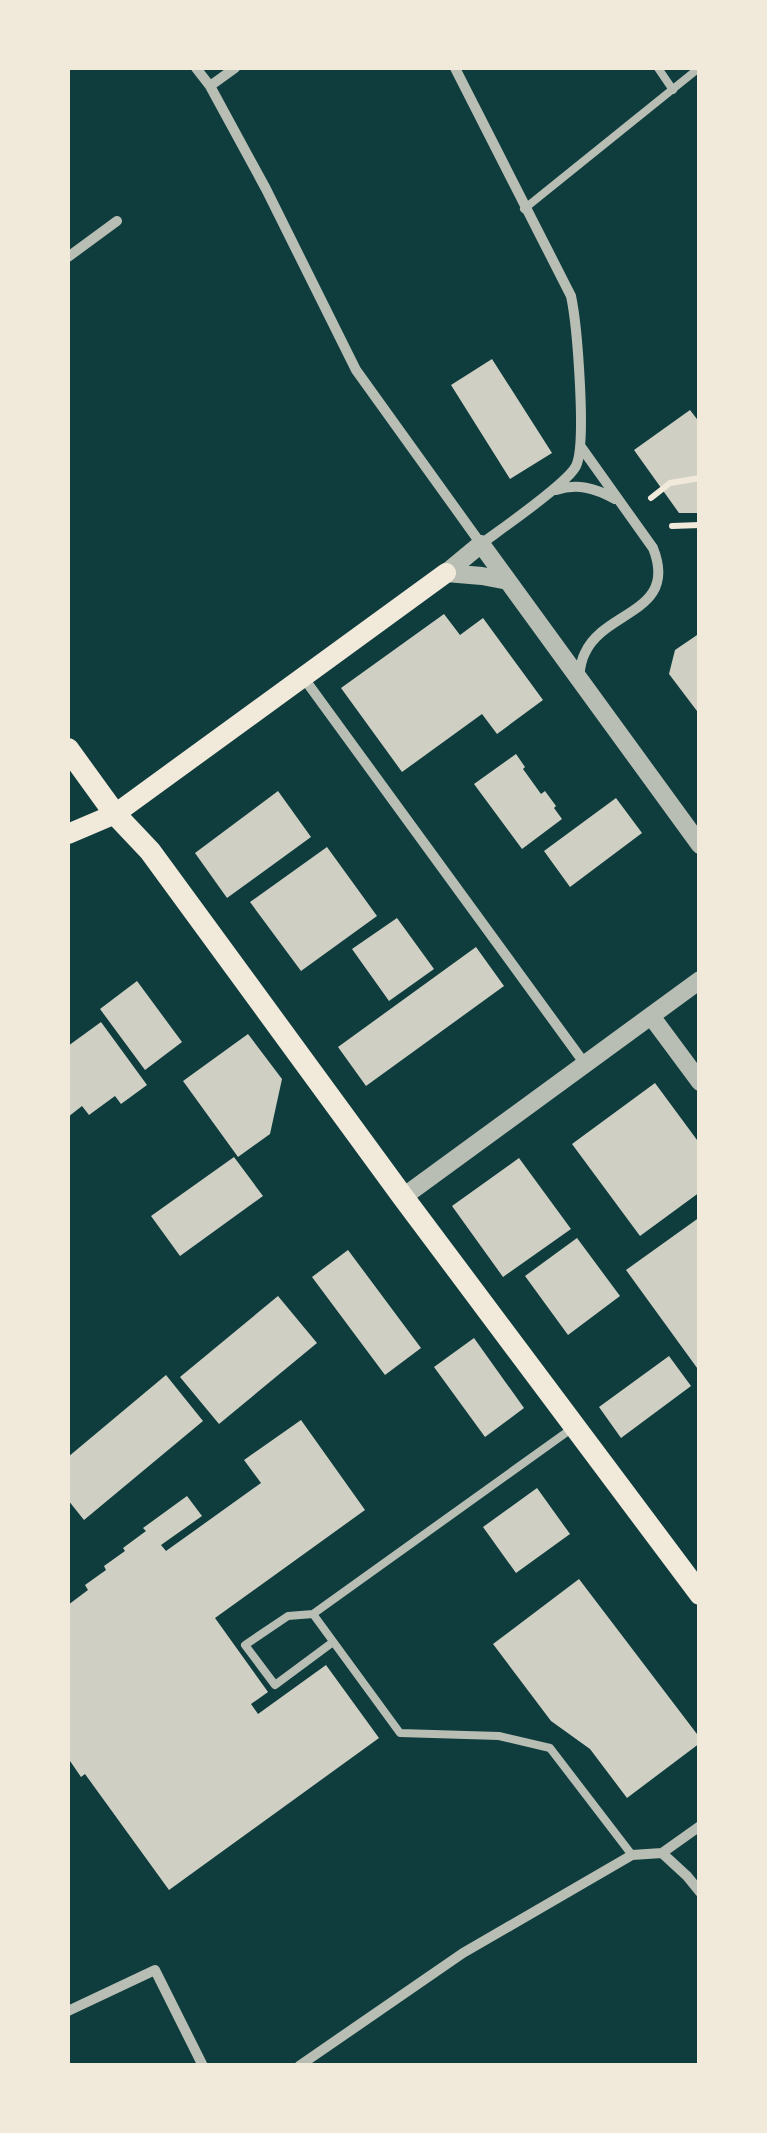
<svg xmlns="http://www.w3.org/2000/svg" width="767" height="2133" viewBox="0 0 767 2133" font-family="Ubuntu,sans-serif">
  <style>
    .building { fill: #cfcfc3 }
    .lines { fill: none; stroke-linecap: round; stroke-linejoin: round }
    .path { stroke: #f1e9da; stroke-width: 6 }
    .service { stroke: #b8beb3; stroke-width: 8 }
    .minor { stroke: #b8beb3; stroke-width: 10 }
    .tertiary { stroke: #b8beb3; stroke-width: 18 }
    .secondary { stroke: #f1e9da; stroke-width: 20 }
    .trunk { stroke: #f1e9da; stroke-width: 22 }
  </style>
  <rect width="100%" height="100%" fill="#0f3d3e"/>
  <path class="building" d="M492 359 552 453 510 479 451 385Z
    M690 410 700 423V513H679L634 450Z
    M444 614 460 635 483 618 543 700 497 734 482 714 402 772 341 688Z
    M700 633V715L669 674 675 650Z
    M516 754 525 767 523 769 541 794 545 791 556 806 554 808 562 819 522 849 474 784Z
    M278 791 311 837 227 898 195 853Z
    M616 798 642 833 570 887 544 851Z
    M327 847 377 916 301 971 250 902Z
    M397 918 434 969 389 1001 352 949Z
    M476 947 504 986 366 1086 338 1047Z
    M137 981 182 1042 145 1070 100 1009Z
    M101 1022 147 1085 121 1104 115 1096 89 1115 82 1106 68 1117V1046Z
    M248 1034 282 1079 270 1134 238 1157 183 1081Z
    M655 1083 700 1144V1192L640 1236 572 1144Z
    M234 1157 263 1196 180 1256 151 1216Z
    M519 1158 571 1229 503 1277 452 1206Z
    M700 1217V1372L626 1270Z
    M577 1238 620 1296 568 1335 525 1276Z
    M348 1250 421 1348 385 1375 312 1277Z
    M278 1296 317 1343 219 1424 180 1377Z
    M474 1338 524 1408 485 1437 434 1367Z
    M669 1356 691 1386 621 1438 599 1407Z
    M166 1375 203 1421 84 1520 68 1500V1457Z
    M301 1420 365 1510 215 1618 268 1692 251 1704 258 1714 326 1665 379 1738 169 1890 85 1774 81 1777 68 1758V1605L88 1590 85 1585 106 1570 104 1566 125 1551 123 1548 146 1531 143 1528 187 1496 202 1516 161 1545 166 1551 261 1483 244 1460Z
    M537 1488 570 1534 516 1573 483 1527Z
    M579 1579 700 1738V1743L627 1798 590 1749 551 1721 493 1644Z"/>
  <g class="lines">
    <path class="path" d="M651 498 670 483 700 478
      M672 526 700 525"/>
    <path class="service" d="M658 68 673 90
      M524 209 699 68
      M574 1427 313 1614 400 1733 499 1736 550 1748 632 1855
      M313 1614 288 1616 245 1645 275 1685 333 1642"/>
    <path class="minor" d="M196 68 210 86 266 189 356 370 481 544C501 529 567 484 576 466 587 444 577 324 571 296L455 68
      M210 86 235 68
      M68 257 117 221
      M556 490C577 483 595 488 615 499
      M303 677 585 1064
      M579 677C580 669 581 660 585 653 604 610 679 613 653 548L581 447
      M662 1853 687 1876 700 1892
      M68 2011 155 1970 203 2066
      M299 2066 463 1953 632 1855 662 1853 700 1826"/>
    <path class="tertiary" d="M446 573 481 544 700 845
      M446 573 482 576 508 581
      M651 1016 700 1082
      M403 1197 700 980"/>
    <path class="secondary" d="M68 834 115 814 446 573"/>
    <path class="trunk" d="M68 749 115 814 150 851 403 1197 700 1594"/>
  </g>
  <rect width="767" height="2133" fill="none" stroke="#f1e9da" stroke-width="140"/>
</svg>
